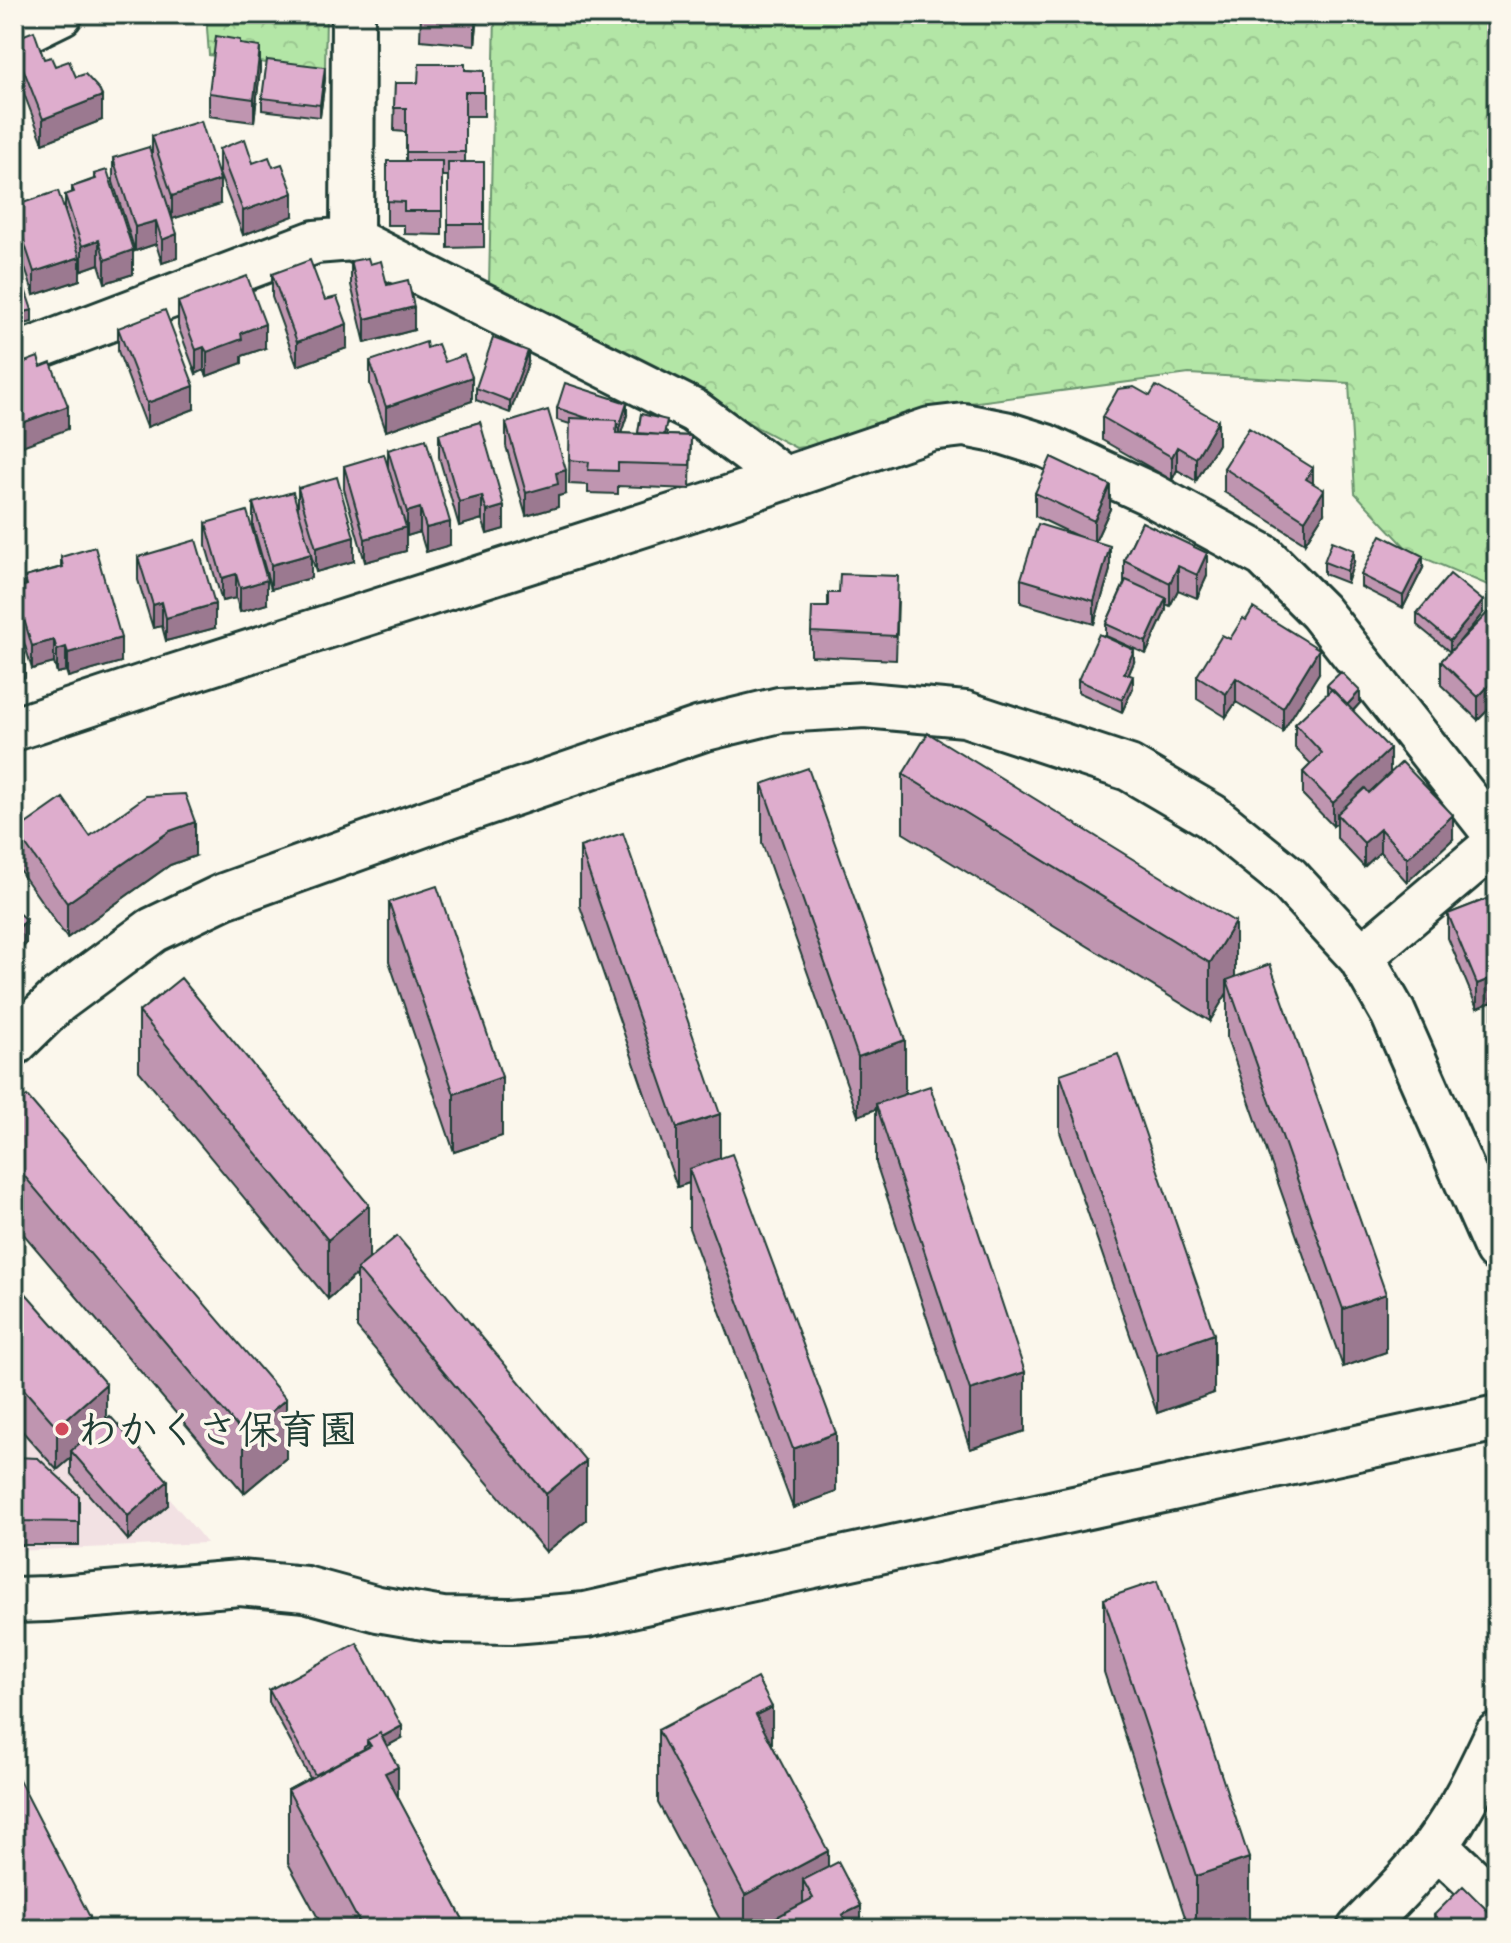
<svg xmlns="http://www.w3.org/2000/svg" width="1511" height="1943" viewBox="0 0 1511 1943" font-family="Caveat,'Klee One',sans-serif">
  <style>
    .built { fill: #f2e1e3 }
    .forest { fill: url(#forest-crowns); stroke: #69926d; stroke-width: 2 }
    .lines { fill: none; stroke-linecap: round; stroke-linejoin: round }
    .minor-casing { stroke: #1f3d34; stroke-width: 48 }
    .tertiary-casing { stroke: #1f3d34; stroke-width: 50 }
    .minor { stroke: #fbf7ec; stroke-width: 42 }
    .tertiary { stroke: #fbf7ec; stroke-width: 44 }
    .wall { fill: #bf95b0; stroke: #1f3d34; stroke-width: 2 }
    .shaded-wall { fill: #9b7990; stroke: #1f3d34; stroke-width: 2 }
    .building { fill: #deadcd; stroke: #1f3d34; stroke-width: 2 }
    .poi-dot { fill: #d1495b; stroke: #fbf7ec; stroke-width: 3 }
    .labels { text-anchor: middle; stroke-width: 8; stroke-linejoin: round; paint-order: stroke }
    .poi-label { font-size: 40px; font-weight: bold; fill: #1f3d34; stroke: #fbf7ec; text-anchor: start }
  </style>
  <defs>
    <pattern id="forest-crowns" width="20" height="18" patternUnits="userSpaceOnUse" patternTransform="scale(2)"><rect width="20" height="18" fill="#b3e6a6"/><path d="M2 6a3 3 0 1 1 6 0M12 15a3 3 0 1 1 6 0" fill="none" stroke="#9ac690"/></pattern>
  </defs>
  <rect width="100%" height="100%" fill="#fbf7ec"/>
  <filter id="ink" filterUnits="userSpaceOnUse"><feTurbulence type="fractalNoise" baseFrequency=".0125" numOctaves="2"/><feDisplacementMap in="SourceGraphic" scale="16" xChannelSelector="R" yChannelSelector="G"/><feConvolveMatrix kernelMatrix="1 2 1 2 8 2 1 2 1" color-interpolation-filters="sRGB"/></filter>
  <g filter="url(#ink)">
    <path class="built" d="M14 1314 207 1543 14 1551Z"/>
    <path class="forest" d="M206 14H326L325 71 209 55Z
      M495 14H1497V589L1410 552 1355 493 1349 383 1189 374 940 407 825 444 796 448 489 285Z"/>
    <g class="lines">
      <g class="minor-casing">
        <path id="minor" d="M14 37 61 14
          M352 239 353 14
          M14 356 315 242 352 239 694 411 784 478
          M14 729 152 683 709 504 930 429 964 425 1005 433 1046 446 1148 493 1264 556 1320 612 1497 837
          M1361 957 1497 842
          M1436 1845 1497 1903"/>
      </g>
      <g class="tertiary-casing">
        <path id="tertiary" d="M14 1043 57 1001 153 930 224 896 432 821 701 729 779 710 865 705 965 714 1129 768 1211 816 1288 878 1361 957 1393 1013 1497 1249
          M14 1600 47 1599 240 1583 305 1589 378 1609 442 1620 512 1621 586 1615 688 1592 1497 1418
          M1360 1929C1386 1902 1414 1876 1436 1845 1461 1811 1479 1773 1497 1735"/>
      </g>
      <use href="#minor" class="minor"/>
      <use href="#tertiary" class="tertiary"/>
    </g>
    <path class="wall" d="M421 14H478L475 45 420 40Z
      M14 39 55 66 76 77 102 120 43 143 14 68Z
      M240 44 260 70 254 122 209 116V93Z
      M465 70 484 71V116H465V162H484V247L448 248V176H442V235L404 234V225H387V161H406V132L394 131 395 83H418Z
      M325 79 320 117 262 110V98Z
      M152 136 220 204 172 219 177 258 162 263 156 244 135 251 113 182V158L152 156Z
      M219 149 253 163 293 216 243 235 219 173Z
      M94 174 133 274 105 283 99 264 82 270 80 265V280L34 295 14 235V206L65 212V195L72 193V187L94 179Z
      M351 261 370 264 387 285 414 330 365 343 351 285Z
      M272 274 325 300 347 348 297 366 272 297Z
      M178 302 265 348 242 356V363L207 376 204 370 196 374 178 326Z
      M118 328 194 409 147 427 118 351Z
      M427 348 445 362 472 401 386 431 370 384V361Z
      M528 363 510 413 476 400V388Z
      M1150 396 1218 444 1196 481 1177 470 1172 480 1102 440V417Z
      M557 408 627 415 621 433 638 434 641 414 667 432 666 435 691 436 690 489 618 486V494L588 493V485L569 484 570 424 557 420Z
      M480 422 504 529 487 534 482 519 459 526 439 457V434Z
      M506 423 566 494 558 496V507L526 516 506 446Z
      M388 450 450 545 426 552 420 532 407 536 406 532V551L365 562 344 489V466L388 467Z
      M1224 468 1324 513 1305 543 1224 492Z
      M298 488 354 561 316 572 301 521 311 578 271 589 253 526V503L298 511Z
      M1035 493 1110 509 1095 542 1110 570 1094 624 1021 603V579L1077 536 1035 516Z
      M1142 522 1207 576 1197 598 1178 590 1170 606 1166 604V610L1146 654 1106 636V624L1124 584V560Z
      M206 523 267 604 240 612 236 598 222 601 206 546Z
      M61 557 121 662 68 677 66 671 57 673 54 663 32 669 15 612V589L25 585V577L61 567Z
      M138 557 215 628 166 641 162 626 153 628 138 580Z
      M1324 562H1354L1347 583 1324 574Z
      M1423 568 1403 608 1361 587V575Z
      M898 600 896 660 811 656V632L828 607Z
      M1497 603V701L1478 720 1441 685V661L1450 652 1417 625V613H1483L1452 650Z
      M1230 639 1319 673 1283 731 1236 702 1226 717 1197 699V676Z
      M1134 662 1129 674 1133 688 1122 712 1078 692V680Z
      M1327 685 1360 703 1353 711 1390 773 1369 792 1453 839 1407 882 1380 852 1364 867 1337 838V823L1333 826 1303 795V772L1311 764 1295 748V724L1327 694Z
      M903 774 1235 977 1386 1352 1343 1367 1227 1038V993L1210 1021 903 833Z
      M762 784 905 1094 1025 1431 970 1449 876 1163V1109L858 1116 762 843Z
      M16 831 90 836 195 856 170 865 67 938 16 865Z
      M580 847 720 1158 836 1492 793 1508 689 1228V1183L677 1187 580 906Z
      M1497 895V1032L1492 1019V1002L1477 1008 1448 938V914Z
      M389 902 502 1136 454 1152 389 961Z
      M139 1012 369 1259 586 1520 546 1552 357 1328V1274L328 1299 139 1071Z
      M1060 1074 1214 1393 1157 1413 1060 1132Z
      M14 1107 286 1458 244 1493 14 1223Z
      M14 1280 106 1420 168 1505 128 1540 71 1474V1458L57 1470 14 1422Z
      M14 1457 79 1496V1545H14Z
      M1104 1599 1249 1929H1189L1104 1672Z
      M269 1690 402 1738 387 1746 398 1798 468 1929H324L288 1863V1790L310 1778 269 1702Z
      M658 1730 772 1745 828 1867 861 1929H725L658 1803Z
      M1434 1915 1497 1929H1434Z"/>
    <path class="shaded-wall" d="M475 14H478L475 45Z
      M260 47V70L254 122V99Z
      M325 67V79L320 117V105Z
      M102 96V120L43 143V119Z
      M220 180V204L172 219V196Z
      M293 193V216L243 235V211Z
      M156 221V244L135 251V227Z
      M177 234V258L162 263V240Z
      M99 240V264L82 270V246Z
      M133 250V274L105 283V260Z
      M80 257V280L34 295V272Z
      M414 307V330L365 343V319Z
      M32 310V322L14 327V315Z
      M265 324V348L242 356V363L207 376V352L241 333Z
      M347 324V348L297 366V342Z
      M204 347V370L196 374V350Z
      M528 351V363L510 413V401Z
      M472 377V401L386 431V407Z
      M194 386V409L147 427V403Z
      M627 403V415L619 440V428Z
      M68 406V429L14 449V426Z
      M1218 421V444L1196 481V458Z
      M1177 447V470L1172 480V457Z
      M1313 468V492L1306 479Z
      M566 470V494L558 496V507L526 516V493L556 473Z
      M1110 485V509L1094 544V521Z
      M1324 490V513L1305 543V520Z
      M482 496V519L459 526V502Z
      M504 506V529L487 534V511Z
      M420 508V532L407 536V512Z
      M450 522V545L426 552V528Z
      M406 527V551L365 562V539Z
      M354 537V561L316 572V548Z
      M1110 546V570L1094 624V601Z
      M1354 550V562L1347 583V571Z
      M1207 553V576L1197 598V575Z
      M311 554V578L271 589V565Z
      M1423 556V568L1403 608V596Z
      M1178 566V590L1170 606V583Z
      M236 574V598L222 601V578Z
      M267 580V604L240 612V588Z
      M1166 598V610L1146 654V642Z
      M1483 601V613L1450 653V641Z
      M162 602V626L153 628V605Z
      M215 604V628L166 641V618Z
      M121 638V662L68 677V653Z
      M54 640V663L32 669V646Z
      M66 647V671L57 673V650Z
      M1319 649V673L1283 731V708Z
      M1134 650V662L1124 685V673Z
      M25 654V677L14 681V657Z
      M1133 676V688L1122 712V700Z
      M1497 677V701L1478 720V697Z
      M1236 678V702L1226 717V694Z
      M1360 691V703L1347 717V705Z
      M1390 749V773L1341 819 1337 814V823L1333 826V803Z
      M1453 815V839L1407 882V858Z
      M195 822V856L170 865 67 938V903L170 831Z
      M1380 829V852L1364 867V843Z
      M26 920V944L14 956V933Z
      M1235 922V980H1227V993L1210 1021V963Z
      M1497 976V1000L1492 996V1002L1477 1008V984Z
      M905 1040V1099L876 1104V1109L858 1116V1057Z
      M502 1077V1136L454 1152V1094Z
      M720 1114V1173L689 1169V1183L677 1187V1128Z
      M369 1205V1264L357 1269V1274L328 1299V1240Z
      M1386 1294V1352L1343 1367V1309Z
      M1214 1334V1393L1157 1413V1354Z
      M1025 1372V1431L970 1449V1390Z
      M106 1384V1428L71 1451V1458L57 1470V1427Z
      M286 1399V1458L244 1493V1435Z
      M836 1433V1492L793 1508V1449Z
      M586 1461V1520L546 1552V1494Z
      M168 1481V1505L128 1540V1516Z
      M772 1707V1779L756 1715Z
      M402 1726V1738L371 1755 369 1744Z
      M398 1767V1840L385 1773Z
      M828 1851V1924L803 1880V1929H745V1895Z
      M1249 1858V1929H1196V1876Z
      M861 1906V1929H842V1915Z
      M90 1917V1929H68Z"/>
    <path class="building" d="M421 14H475V21L420 16Z
      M34 31 44 59 51 57 55 66 69 61 76 77 85 74 99 89 102 96 43 119 14 45V39Z
      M216 36 240 40V44L260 47 254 99 209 93Z
      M267 60 325 67 320 105 262 98Z
      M419 64H465V70L484 71V92H465V152H406V108H394L395 83H418Z
      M201 121 220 180 172 196 152 136Z
      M245 139 253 163 269 157 273 167 282 164 293 193 243 211 219 149Z
      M149 147 177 234 162 240 156 221 135 227 113 158Z
      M387 161H442V211H404V202L387 201Z
      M448 162H484V224H448Z
      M107 170 133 250 105 260 99 240 82 246 65 195 74 192 72 187 96 179 94 174Z
      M58 191 80 257 34 272 14 211V206Z
      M368 258 370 264 381 261 387 285 408 280 414 307 365 319 351 261Z
      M310 260 325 300 337 297 347 324 297 342 272 274Z
      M247 276 265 324 241 333 242 339 207 352 204 347 196 350 178 302Z
      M23 283 32 310 14 315V286Z
      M165 310 194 386 147 403 118 328Z
      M493 338 528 351 510 401 476 388Z
      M426 342 427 348 438 344 445 362 464 355 472 377 386 407 370 361Z
      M38 357 41 367 51 363 68 406 14 426V366Z
      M565 383 627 403 619 428H617V420L590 419 557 408Z
      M1156 386 1218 421 1196 458 1177 447 1172 457 1102 417 1118 389 1134 387 1150 396Z
      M548 410 566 470 556 473 558 484 526 493 506 423Z
      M641 414 667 420 664 435 638 433Z
      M570 418 617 420 616 433 691 436 690 465 618 463V471L588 470 589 462 569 460Z
      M480 422 504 506 487 511 482 496 459 502 439 434Z
      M1249 428 1313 468 1306 479 1324 490 1305 520 1224 468Z
      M426 439 450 522 426 528 420 508 407 512 388 450Z
      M384 454 406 527 365 539 344 466Z
      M1051 457 1110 485 1094 521 1035 493Z
      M337 477 354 537 316 548 298 488Z
      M293 492 311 554 271 565 253 503Z
      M247 511 267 580 240 588 236 574 222 578 206 523Z
      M1142 522 1207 553 1197 575 1178 566 1170 583 1124 560Z
      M1038 524 1110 546 1094 601 1021 579Z
      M1381 535 1423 556 1403 596 1361 575Z
      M196 540 215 604 166 618 162 602 153 605 138 557Z
      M1332 541 1354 550 1347 571 1324 562Z
      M95 547 121 638 68 653 66 647 57 650 54 640 32 646 15 589 27 585 25 577 63 567 61 557Z
      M840 574 898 576 896 636 811 632 812 607H828V593H839Z
      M1450 574 1483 601 1450 641 1417 613Z
      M1126 580 1166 598 1146 642 1106 624Z
      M1497 603V677L1478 697 1441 661Z
      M1253 608 1319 649 1283 708 1236 678 1226 694 1197 676 1222 635 1230 639 1243 618 1246 620Z
      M14 617 25 654 14 657Z
      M1099 634 1134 650 1124 673 1133 676 1122 700 1078 680Z
      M1341 672 1360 691 1347 705 1327 685Z
      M1332 689 1390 749 1333 803 1303 772 1322 753 1295 724Z
      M928 733 1235 922 1210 963 903 774Z
      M1402 762 1453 815 1407 858 1380 829 1364 843 1337 814 1365 788 1369 793Z
      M808 768 905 1040 858 1057 762 784Z
      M185 794 195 822 170 831 67 903 16 831 63 798 90 836 146 796Z
      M623 833 720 1114 677 1128 580 847Z
      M437 886 502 1077 454 1094 389 902Z
      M1497 895V976L1477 984 1448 914Z
      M14 909 26 920 14 933Z
      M1270 964 1386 1294 1343 1309 1227 980Z
      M181 978 369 1205 328 1240 139 1012Z
      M1497 993V1009L1492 996Z
      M1118 1054 1214 1334 1157 1354 1060 1074Z
      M930 1086 1025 1372 970 1390 876 1104Z
      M27 1096 286 1399 244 1435 14 1164V1107Z
      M732 1154 836 1433 793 1449 689 1169Z
      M397 1236 586 1461 546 1494 357 1269Z
      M14 1280 106 1384 57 1427 14 1378Z
      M110 1416 168 1481 128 1516 71 1451Z
      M14 1457 38 1458 79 1496V1522L14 1521Z
      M1157 1581 1249 1858 1196 1876 1104 1599Z
      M357 1643 402 1726 382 1737 380 1733 367 1740V1745L364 1747V1749L315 1775 269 1690Z
      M757 1678 772 1707 756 1715 828 1851 745 1895 658 1730Z
      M380 1733 398 1767 385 1773 468 1929H363L288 1790 371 1746 367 1740Z
      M14 1770 90 1917 68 1929H14Z
      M838 1862 861 1906 842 1915 850 1929H754L813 1898 803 1880Z
      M1463 1886 1497 1920V1929H1448L1434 1915Z"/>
  </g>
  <circle class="poi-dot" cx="62" cy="1429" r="8"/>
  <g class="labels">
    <g class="poi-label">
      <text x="78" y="1443">わかくさ保育園</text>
    </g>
  </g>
  <rect width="1511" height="1943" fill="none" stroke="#fbf7ec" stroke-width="48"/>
  <rect x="24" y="24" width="1463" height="1895" fill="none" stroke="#1f3d34" stroke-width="3" filter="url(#ink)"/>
</svg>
